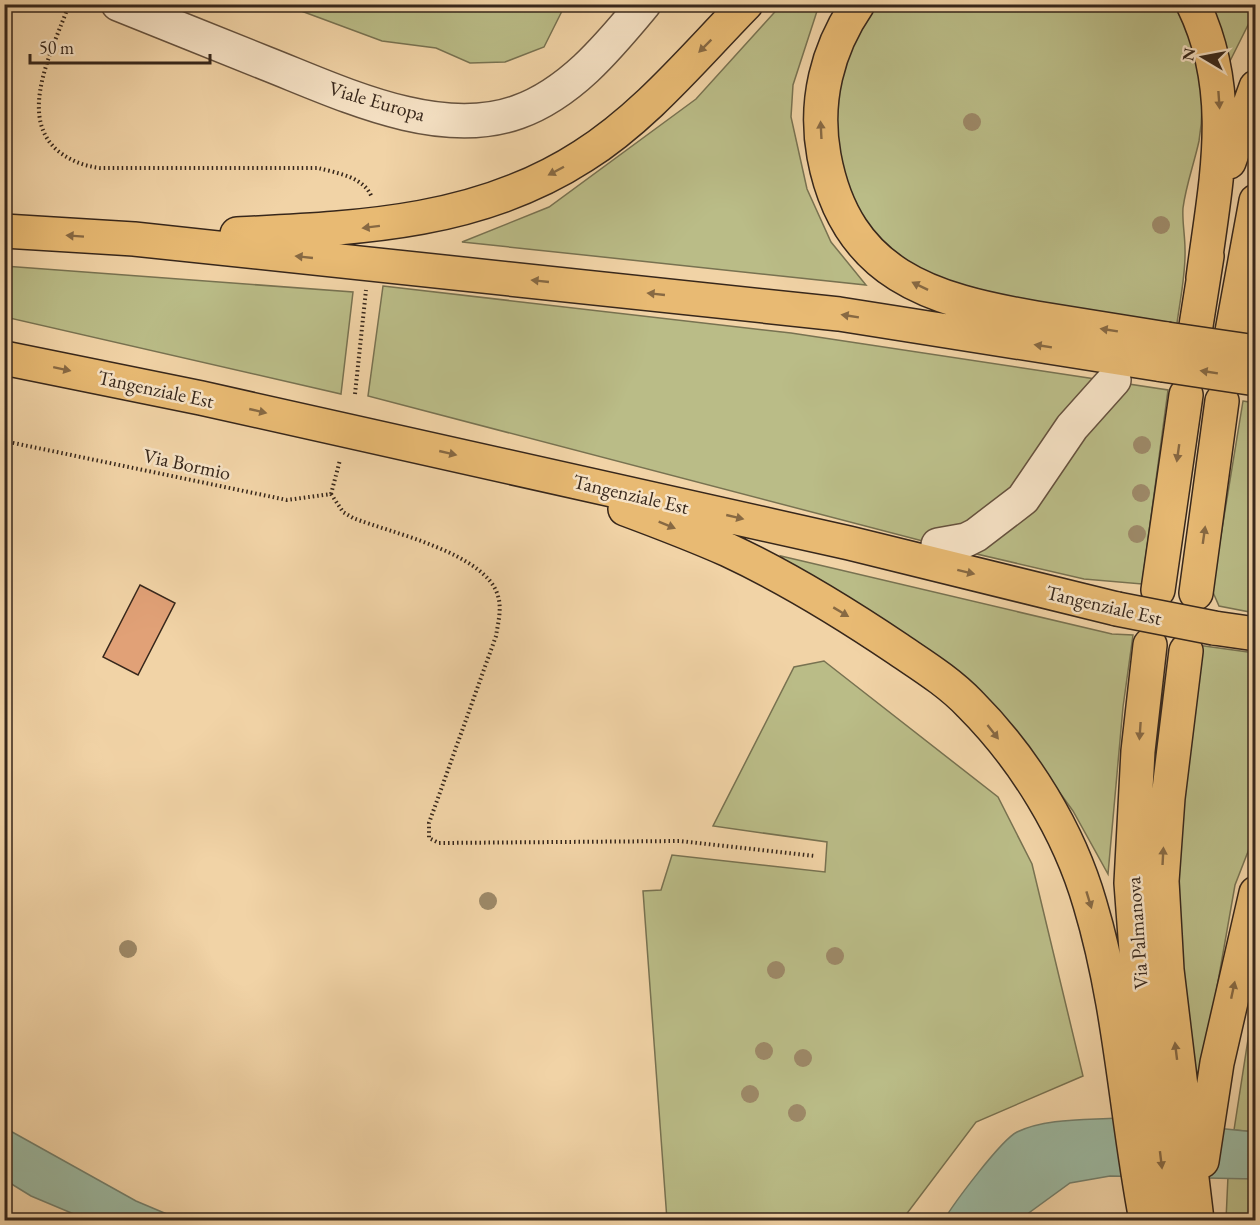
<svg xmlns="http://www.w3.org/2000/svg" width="1260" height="1225" viewBox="0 0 1260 1225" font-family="'EB Garamond',serif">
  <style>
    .green { fill: #babc87; stroke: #787251; stroke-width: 1.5 }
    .water { fill: #9cb9a2; stroke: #747f6c; stroke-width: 1.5 }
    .building { fill: #e1a177; stroke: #37271b; stroke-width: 1.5 }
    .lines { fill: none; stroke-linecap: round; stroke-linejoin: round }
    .minor-casing { stroke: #66523e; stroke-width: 36 }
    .highway-casing { stroke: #37271b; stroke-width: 36 }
    .path { stroke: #37271b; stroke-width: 4; stroke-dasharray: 1.5 3; stroke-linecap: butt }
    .minor { stroke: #f6e2c5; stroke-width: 33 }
    .highway { stroke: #e8ba73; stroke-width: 33 }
    .highway-bridge-casing { stroke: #37271b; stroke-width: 36; stroke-linecap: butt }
    .highway-bridge { stroke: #e8ba73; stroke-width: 33 }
    .tree { fill: #9d8968 }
    .oneway { fill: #876943 }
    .labels { text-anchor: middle; stroke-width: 5; stroke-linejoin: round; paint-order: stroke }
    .street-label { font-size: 20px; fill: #37271b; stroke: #f6e2c5 }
  </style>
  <rect width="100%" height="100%" fill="#f1d3a6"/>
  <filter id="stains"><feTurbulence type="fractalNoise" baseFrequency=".00333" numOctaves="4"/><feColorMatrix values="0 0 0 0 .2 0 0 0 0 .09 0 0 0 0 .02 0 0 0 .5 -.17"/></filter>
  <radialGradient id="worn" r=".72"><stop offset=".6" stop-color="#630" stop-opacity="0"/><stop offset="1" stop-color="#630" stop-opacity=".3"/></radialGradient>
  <path class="green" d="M782 4 819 5 793 85 791 117 807 189 831 242 866 285 462 242 549 207 696 99Z
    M285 5H565L544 47 505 62 470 63 436 48 382 41Z
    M867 5H1174C1198 44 1207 95 1199 141 1194 164 1186 185 1183 208 1182 221 1185 235 1185 249 1186 276 1179 304 1176 331L974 293 907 268 859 220 829 134 854 26Z
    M1205 5H1255V11L1229 63Z
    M4 266 353 292 341 394 5 317Z
    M383 286 791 333 1168 390 1142 584 1084 579 938 545 368 396Z
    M1243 401 1255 403V613L1219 606 1212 590Z
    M781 556 1112 634 1133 635 1123 707 1108 874 1073 811 1024 743 794 572Z
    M1197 645 1255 653 1256 831 1235 885 1201 1078H1196L1179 947 1175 894Z
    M824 661 998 797 1032 864 1083 1076 976 1122 902 1220H667L643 891 661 890 672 855 825 872 827 842 713 826 794 667Z
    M1255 994 1253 1101H1255V1132L1234 1130Z
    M1228 1176 1255 1179V1220H1226Z"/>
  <path class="water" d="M1117 1118 1255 1132V1179L1110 1176 1070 1183 1019 1220H944C954 1203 1001 1140 1017 1132 1045 1118 1087 1120 1117 1118Z
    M5 1128 136 1201 181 1220H88L31 1196 5 1180Z"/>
  <path class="building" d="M140 585 175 603 138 675 103 657Z"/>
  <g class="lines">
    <g class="minor-casing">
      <path id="minor" d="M118 4C167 24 216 43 265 63 339 92 438 141 518 112 571 93 609 46 644 4
        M938 545 966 540 976 535 1023 499 1072 427 1114 380"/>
    </g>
    <g class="highway-casing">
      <path id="highway" d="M858 4C827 49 814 102 824 156 846 275 931 300 1036 318 1080 325 1123 332 1167 339
        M1193 4C1237 94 1215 184 1203 278
        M1229 162 1256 87
        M4 231 134 239 839 314 1163 365
        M237 234C358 228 478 224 583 156 645 117 695 56 746 4
        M1195 332 1207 256
        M1231 337 1256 201
        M4 358 201 398 849 543 1117 609
        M625 509C660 522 694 535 728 550 788 578 843 612 898 649 923 666 949 682 970 704 1024 758 1069 831 1090 904 1121 1007 1126 1116 1146 1220
        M1158 590 1186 395
        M1196 593 1222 401
        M1214 628 1256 634
        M1150 645 1138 751 1131 883 1136 950 1162 1167 1171 1220
        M1186 651 1168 798 1162 881 1167 970 1197 1220
        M1202 1161 1217 1063 1256 893"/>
    </g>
    <path class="path" d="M69 4C54 48 16 115 58 151 71 161 84 166 100 168H318C337 173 365 177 372 198
      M355 394 366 290
      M4 441 287 500 331 494
      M331 494 343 512 353 518C391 533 486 553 498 596 502 609 498 623 496 636L429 823V838L439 843 680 841 815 856
      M331 494 340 460"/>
    <use href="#minor" class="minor"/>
    <use href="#highway" class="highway"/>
    <g class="highway-bridge-casing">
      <path id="highway-bridge" d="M1167 339 1256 352
        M1163 365 1256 379
        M1117 609 1214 628"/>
    </g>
    <use href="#highway-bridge" class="highway-bridge"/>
  </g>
  <g class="tree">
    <circle cx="972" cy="122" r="9"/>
    <circle cx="1161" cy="225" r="9"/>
    <circle cx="1142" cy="445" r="9"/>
    <circle cx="1141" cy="493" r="9"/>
    <circle cx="1137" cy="534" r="9"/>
    <circle cx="488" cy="901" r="9"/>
    <circle cx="128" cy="949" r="9"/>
    <circle cx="835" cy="956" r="9"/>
    <circle cx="776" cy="970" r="9"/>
    <circle cx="764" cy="1051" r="9"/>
    <circle cx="803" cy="1058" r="9"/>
    <circle cx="750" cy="1094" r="9"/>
    <circle cx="797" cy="1113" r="9"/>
  </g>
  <defs><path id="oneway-solid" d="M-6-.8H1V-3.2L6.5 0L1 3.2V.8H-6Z" transform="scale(1.5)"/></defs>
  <g class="oneway">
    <use href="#oneway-solid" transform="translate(705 46) rotate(135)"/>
    <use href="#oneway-solid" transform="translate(1219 100) rotate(86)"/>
    <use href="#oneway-solid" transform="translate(821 130) rotate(-93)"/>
    <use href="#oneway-solid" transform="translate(556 171) rotate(152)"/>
    <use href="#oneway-solid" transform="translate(371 227) rotate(173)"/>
    <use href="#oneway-solid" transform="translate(75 236) rotate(-176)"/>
    <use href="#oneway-solid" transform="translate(304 257) rotate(-174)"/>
    <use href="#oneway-solid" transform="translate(540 281) rotate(-174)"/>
    <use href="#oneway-solid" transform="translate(920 286) rotate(-154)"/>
    <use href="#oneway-solid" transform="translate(656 294) rotate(-174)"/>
    <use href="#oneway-solid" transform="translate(850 316) rotate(-171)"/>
    <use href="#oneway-solid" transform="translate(1109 330) rotate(-171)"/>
    <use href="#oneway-solid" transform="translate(1043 346) rotate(-171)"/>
    <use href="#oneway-solid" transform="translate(62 369) rotate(12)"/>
    <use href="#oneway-solid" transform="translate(1209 372) rotate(-171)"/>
    <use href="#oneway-solid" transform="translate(258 411) rotate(13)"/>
    <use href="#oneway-solid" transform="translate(448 453) rotate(13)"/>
    <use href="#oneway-solid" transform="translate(1178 453) rotate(98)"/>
    <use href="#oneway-solid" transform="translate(735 517) rotate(13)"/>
    <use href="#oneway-solid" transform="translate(667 525) rotate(22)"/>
    <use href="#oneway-solid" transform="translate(1204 535) rotate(-82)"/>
    <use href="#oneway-solid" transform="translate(966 572) rotate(14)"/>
    <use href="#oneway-solid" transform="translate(841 612) rotate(31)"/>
    <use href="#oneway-solid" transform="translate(1140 731) rotate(94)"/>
    <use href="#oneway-solid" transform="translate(993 732) rotate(52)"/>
    <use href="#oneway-solid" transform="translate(1163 856) rotate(-87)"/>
    <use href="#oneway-solid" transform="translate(1089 900) rotate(73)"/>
    <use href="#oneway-solid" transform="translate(1233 990) rotate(-78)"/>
    <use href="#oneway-solid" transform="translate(1176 1051) rotate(-97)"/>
    <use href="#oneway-solid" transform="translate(1161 1160) rotate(83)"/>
  </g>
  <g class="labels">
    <g class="street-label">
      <text transform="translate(377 101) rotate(16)" y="7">Viale Europa</text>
      <text transform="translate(156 389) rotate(12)" y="7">Tangenziale Est</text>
      <text transform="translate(187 464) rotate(12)" y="7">Via Bormio</text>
      <text transform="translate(631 494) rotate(13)" y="7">Tangenziale Est</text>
      <text transform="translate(1104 605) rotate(13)" y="7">Tangenziale Est</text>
      <text transform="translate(1137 933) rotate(-94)" y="7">Via Palmanova</text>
    </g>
  </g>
  <rect width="1260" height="1225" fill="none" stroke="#f1d3a6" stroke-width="24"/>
  <rect x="6" y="6" width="1248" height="1213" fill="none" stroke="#37271b" stroke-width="3"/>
  <rect x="12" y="12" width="1236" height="1201" fill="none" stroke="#37271b" stroke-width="1.5"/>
  <g transform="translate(1203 57) rotate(280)" stroke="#f6e2c5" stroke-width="4.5" paint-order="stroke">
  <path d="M0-4.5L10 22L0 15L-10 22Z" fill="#37271b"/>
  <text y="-9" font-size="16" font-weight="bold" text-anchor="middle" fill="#37271b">N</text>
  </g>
  <path d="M30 54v9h180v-9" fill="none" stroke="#37271b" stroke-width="3"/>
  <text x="39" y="54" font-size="18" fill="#37271b" stroke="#f6e2c5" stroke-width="4.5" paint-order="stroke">50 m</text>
  <rect width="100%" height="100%" filter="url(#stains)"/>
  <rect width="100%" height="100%" fill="url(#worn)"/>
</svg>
